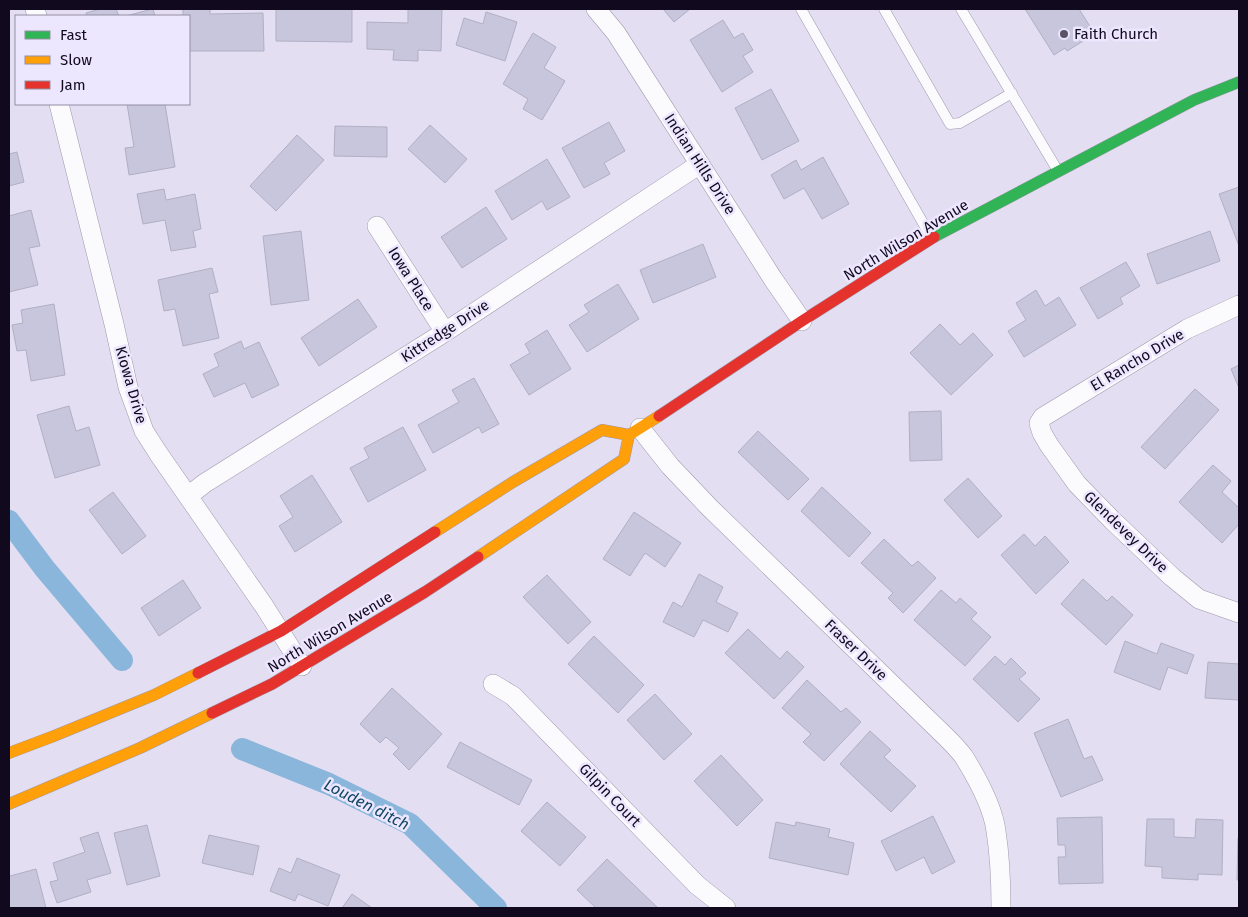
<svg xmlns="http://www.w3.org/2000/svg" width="1248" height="917" viewBox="0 0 1248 917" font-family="'Fira Sans',sans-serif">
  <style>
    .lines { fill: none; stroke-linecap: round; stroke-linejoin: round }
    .canal { stroke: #89b6da; stroke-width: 22 }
    .building { fill: #c7c6dc; stroke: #b1afc3 }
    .lane-casing { stroke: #9e99ab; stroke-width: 11 }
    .street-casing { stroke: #9e99ab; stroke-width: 20 }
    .fast-casing { stroke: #9e99ab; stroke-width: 12 }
    .slow-casing { stroke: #9e99ab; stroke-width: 12 }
    .jam-casing { stroke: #9e99ab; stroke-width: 12 }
    .lane { stroke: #fbfafd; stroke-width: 10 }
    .street { stroke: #fbfafd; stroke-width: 19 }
    .fast { stroke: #30b455; stroke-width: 11 }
    .slow { stroke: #ff9f0a; stroke-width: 11 }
    .jam { stroke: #e5322d; stroke-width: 11 }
    .poi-dot { fill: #5b5468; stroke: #ece6fe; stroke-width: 2 }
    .labels { text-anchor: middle; stroke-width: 5; stroke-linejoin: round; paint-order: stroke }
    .poi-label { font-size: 15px; fill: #110a1e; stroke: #ece6fe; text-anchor: start }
    .street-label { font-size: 15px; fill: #110a1e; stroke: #ece6fe }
    .water-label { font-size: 16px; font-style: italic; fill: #104663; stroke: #ece6fe }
  </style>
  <rect width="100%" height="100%" fill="#e4def2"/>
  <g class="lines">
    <path class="canal" d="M9 521 45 569 122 660
      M242 749 329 784 410 824 496 908"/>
  </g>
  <path class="building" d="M100 9H116L119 16H87L86 13Z
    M153 9 155 16H126L152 9Z
    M183 9H210V14L263 13 264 51H189V16H183Z
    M276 9H352V42L276 41Z
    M408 9H442L441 51 418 50V61L393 60 394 50 367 49V22L408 23Z
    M663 9H690L674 22Z
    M1025 9H1079L1093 31 1083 37 1085 40 1067 51 1065 48 1054 55Z
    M486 12 517 22 505 61 456 45 464 18 483 24Z
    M723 20 734 38 743 33 753 50 743 56 753 72 722 92 690 40Z
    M533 33 556 47 544 68 565 81 542 120 523 109 528 99 503 84Z
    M771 89 799 141 762 160 735 108Z
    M127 104H165L175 167 129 175 125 148 134 147Z
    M609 122 625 151 604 163 610 174 584 188 562 148Z
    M430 125 467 159 445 183 408 149Z
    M335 126 387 127V157L334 156Z
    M297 135 324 160 276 211 250 186Z
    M17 152 24 182 9 186V154Z
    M823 157 849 204 822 219 804 188 784 199 771 175 796 160 801 170Z
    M547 159 570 197 547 210 542 201 512 220 495 191Z
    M1239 187V246L1219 194Z
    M164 189 166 200 195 194 201 229 193 231 196 247 171 251 165 220 143 224 137 194Z
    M486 207 507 239 462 268 441 237Z
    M31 210 40 246 29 248 38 285 9 292V216Z
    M301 231 309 300 271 305 263 236Z
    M1210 231 1220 261 1157 284 1147 254Z
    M703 244 716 277 653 303 640 270Z
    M1126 262 1140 286 1120 298 1123 304 1098 319 1080 288Z
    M212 268 218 292 209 294 219 338 183 346 175 309 164 311 158 280Z
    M618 284 639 319 587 352 569 325 589 312 584 305Z
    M1036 290 1045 306 1059 297 1076 325 1024 357 1008 331 1026 320 1016 303Z
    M358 299 377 327 319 366 301 338Z
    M54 304 65 375 31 381 26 350 17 351 12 325 23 323 21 310Z
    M940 324 960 345 973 333 993 355 951 395 910 353Z
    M547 330 571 369 529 395 510 365 530 353 525 344Z
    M241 341 244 349 259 342 279 385 252 398 245 383 214 397 203 374 219 366 214 354Z
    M1239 365V388L1231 369Z
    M474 378 499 424 482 433 479 427 433 453 418 425 459 402 452 390Z
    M1195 389 1219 410 1165 469 1141 447Z
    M69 406 76 431 89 427 100 465 55 478 37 415Z
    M941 411 942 460 910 461 909 412Z
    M403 427 426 470 368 502 350 468 369 458 364 448Z
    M758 431 809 479 788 500 738 452Z
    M1213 465 1231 481 1222 492 1239 508V524L1222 543 1179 502Z
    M312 475 342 522 295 552 279 526 293 517 280 496Z
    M968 478 1002 516 978 538 944 500Z
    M822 487 871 533 849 557 801 511Z
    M113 492 146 536 122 554 89 510Z
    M634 512 681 543 665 567 645 553 630 576 603 559Z
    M1024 534 1035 546 1045 536 1069 562 1036 594 1001 555Z
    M884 539 912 566 918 561 936 578 903 613 888 598 893 593 861 563Z
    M699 574 723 587 716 602 738 613 728 632 703 620 694 637 663 622 673 602 682 607Z
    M547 575 591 622 568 644 523 597Z
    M1083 579 1107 601 1112 596 1133 615 1106 645 1061 604Z
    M183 580 201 608 159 636 141 608Z
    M941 590 956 603 960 598 977 613 971 619 991 637 965 666 914 620Z
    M748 629 780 659 787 651 804 667 774 699 725 653Z
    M594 636 644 685 618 713 568 664Z
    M1125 641 1157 654 1161 643 1194 655 1187 674 1168 667 1160 690 1114 672Z
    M995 656 1005 665 1011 658 1026 673 1019 679 1040 699 1018 722 973 679Z
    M1208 662 1239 664V700L1205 698Z
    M807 680 841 712 846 708 861 722 824 761 803 742 811 734 782 708Z
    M392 688 442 734 409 770 393 754 399 748 386 737 380 743 360 724Z
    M655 694 692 734 664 760 627 720Z
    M1068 719 1084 759 1092 756 1103 780 1061 797 1034 733Z
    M870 731 891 750 884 757 916 786 891 812 840 764Z
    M460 742 532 780 519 805 447 767Z
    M721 755 763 800 737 826 694 781Z
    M547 802 586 837 560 866 521 831Z
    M933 816 955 862 932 874 924 857 896 871 881 841Z
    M1102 817 1103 883 1059 884 1058 857H1066L1065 845H1058L1057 818Z
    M1147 819H1174V837L1195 838 1196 819 1223 820 1222 875 1198 874V880L1162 878V867L1145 866Z
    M776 822 795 826 796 822 830 829 828 837 854 843 848 875 769 858Z
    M147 825 160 876 127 885 114 833Z
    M98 832 111 873 87 880 91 892 57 903 50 882 58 880 53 863 85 852 80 838Z
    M209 835 259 846 253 875 202 863Z
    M1238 838H1239V880H1237Z
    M297 858 340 875 328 906 298 894 295 901 270 891 279 868 291 873Z
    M607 859 658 908H596L577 890Z
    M36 869 46 908H9V874L10 876Z
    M352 894 372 908H342Z"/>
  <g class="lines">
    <g class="lane-casing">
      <path id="lane" d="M801 9 931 237
        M884 9 950 124 960 123 1012 93
        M961 9 1058 171"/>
    </g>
    <g class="street-casing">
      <path id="street" d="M35 9 37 16
        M596 9 616 33 773 279 802 321
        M59 104 114 324 128 387 144 431 158 453 264 606 302 666
        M377 226 445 332
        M1239 305 1187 329 1043 417 1039 423 1042 433 1049 445 1077 484 1112 520 1172 577 1199 599 1239 613
        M640 428 670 466 710 508 946 737C952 743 959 750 964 757 977 778 993 807 996 831 1000 857 1001 883 1001 908
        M188 496 205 483 445 332 700 164
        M493 684 513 696 697 885 726 908"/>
    </g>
    <g class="fast-casing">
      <path id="fast" d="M934 237 1194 100 1239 82"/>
    </g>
    <g class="slow-casing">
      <path id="slow" d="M435 532 513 482 602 430 629 435 659 416
        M478 557 624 459 629 435
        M9 753 54 736 154 695 198 673
        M9 804 140 748 212 713"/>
    </g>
    <g class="jam-casing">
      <path id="jam" d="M659 416 802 321 934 237
        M198 673 281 631 435 532
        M212 713 272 684 425 592 478 557"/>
    </g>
    <use href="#lane" class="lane"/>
    <use href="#street" class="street"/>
    <use href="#fast" class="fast"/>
    <use href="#slow" class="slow"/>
    <use href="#jam" class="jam"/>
  </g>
  <circle class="poi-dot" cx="1064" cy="34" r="5"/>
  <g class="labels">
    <g class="poi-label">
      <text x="1074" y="39">Faith Church</text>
    </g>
    <g class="street-label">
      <text transform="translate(700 164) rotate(57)" y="5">Indian Hills Drive</text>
      <text transform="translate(906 240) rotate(-31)" y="5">North Wilson Avenue</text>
      <text transform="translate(411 279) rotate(58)" y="5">Iowa Place</text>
      <text transform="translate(445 331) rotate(-33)" y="5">Kittredge Drive</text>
      <text transform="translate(1137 360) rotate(-31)" y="5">El Rancho Drive</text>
      <text transform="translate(131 385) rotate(74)" y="5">Kiowa Drive</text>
      <text transform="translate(1126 532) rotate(44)" y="5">Glendevey Drive</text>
      <text transform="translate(330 632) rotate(-31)" y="5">North Wilson Avenue</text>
      <text transform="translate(856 650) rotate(44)" y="5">Fraser Drive</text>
      <text transform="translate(610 795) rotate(46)" y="5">Gilpin Court</text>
    </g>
    <g class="water-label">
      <text transform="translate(367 804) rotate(27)" y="6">Louden ditch</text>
    </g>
  </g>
  <rect width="1248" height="917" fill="none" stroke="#110a1e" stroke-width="20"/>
  <rect x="15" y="15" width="175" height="90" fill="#ece6fe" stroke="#948ea4"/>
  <rect x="25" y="31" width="25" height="8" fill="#30b455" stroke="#948ea4"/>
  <text x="60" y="40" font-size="15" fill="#110a1e">Fast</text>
  <rect x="25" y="56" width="25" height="8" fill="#ff9f0a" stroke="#948ea4"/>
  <text x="60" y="65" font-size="15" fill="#110a1e">Slow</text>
  <rect x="25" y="81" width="25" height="8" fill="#e5322d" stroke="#948ea4"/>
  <text x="60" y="90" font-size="15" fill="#110a1e">Jam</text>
</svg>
